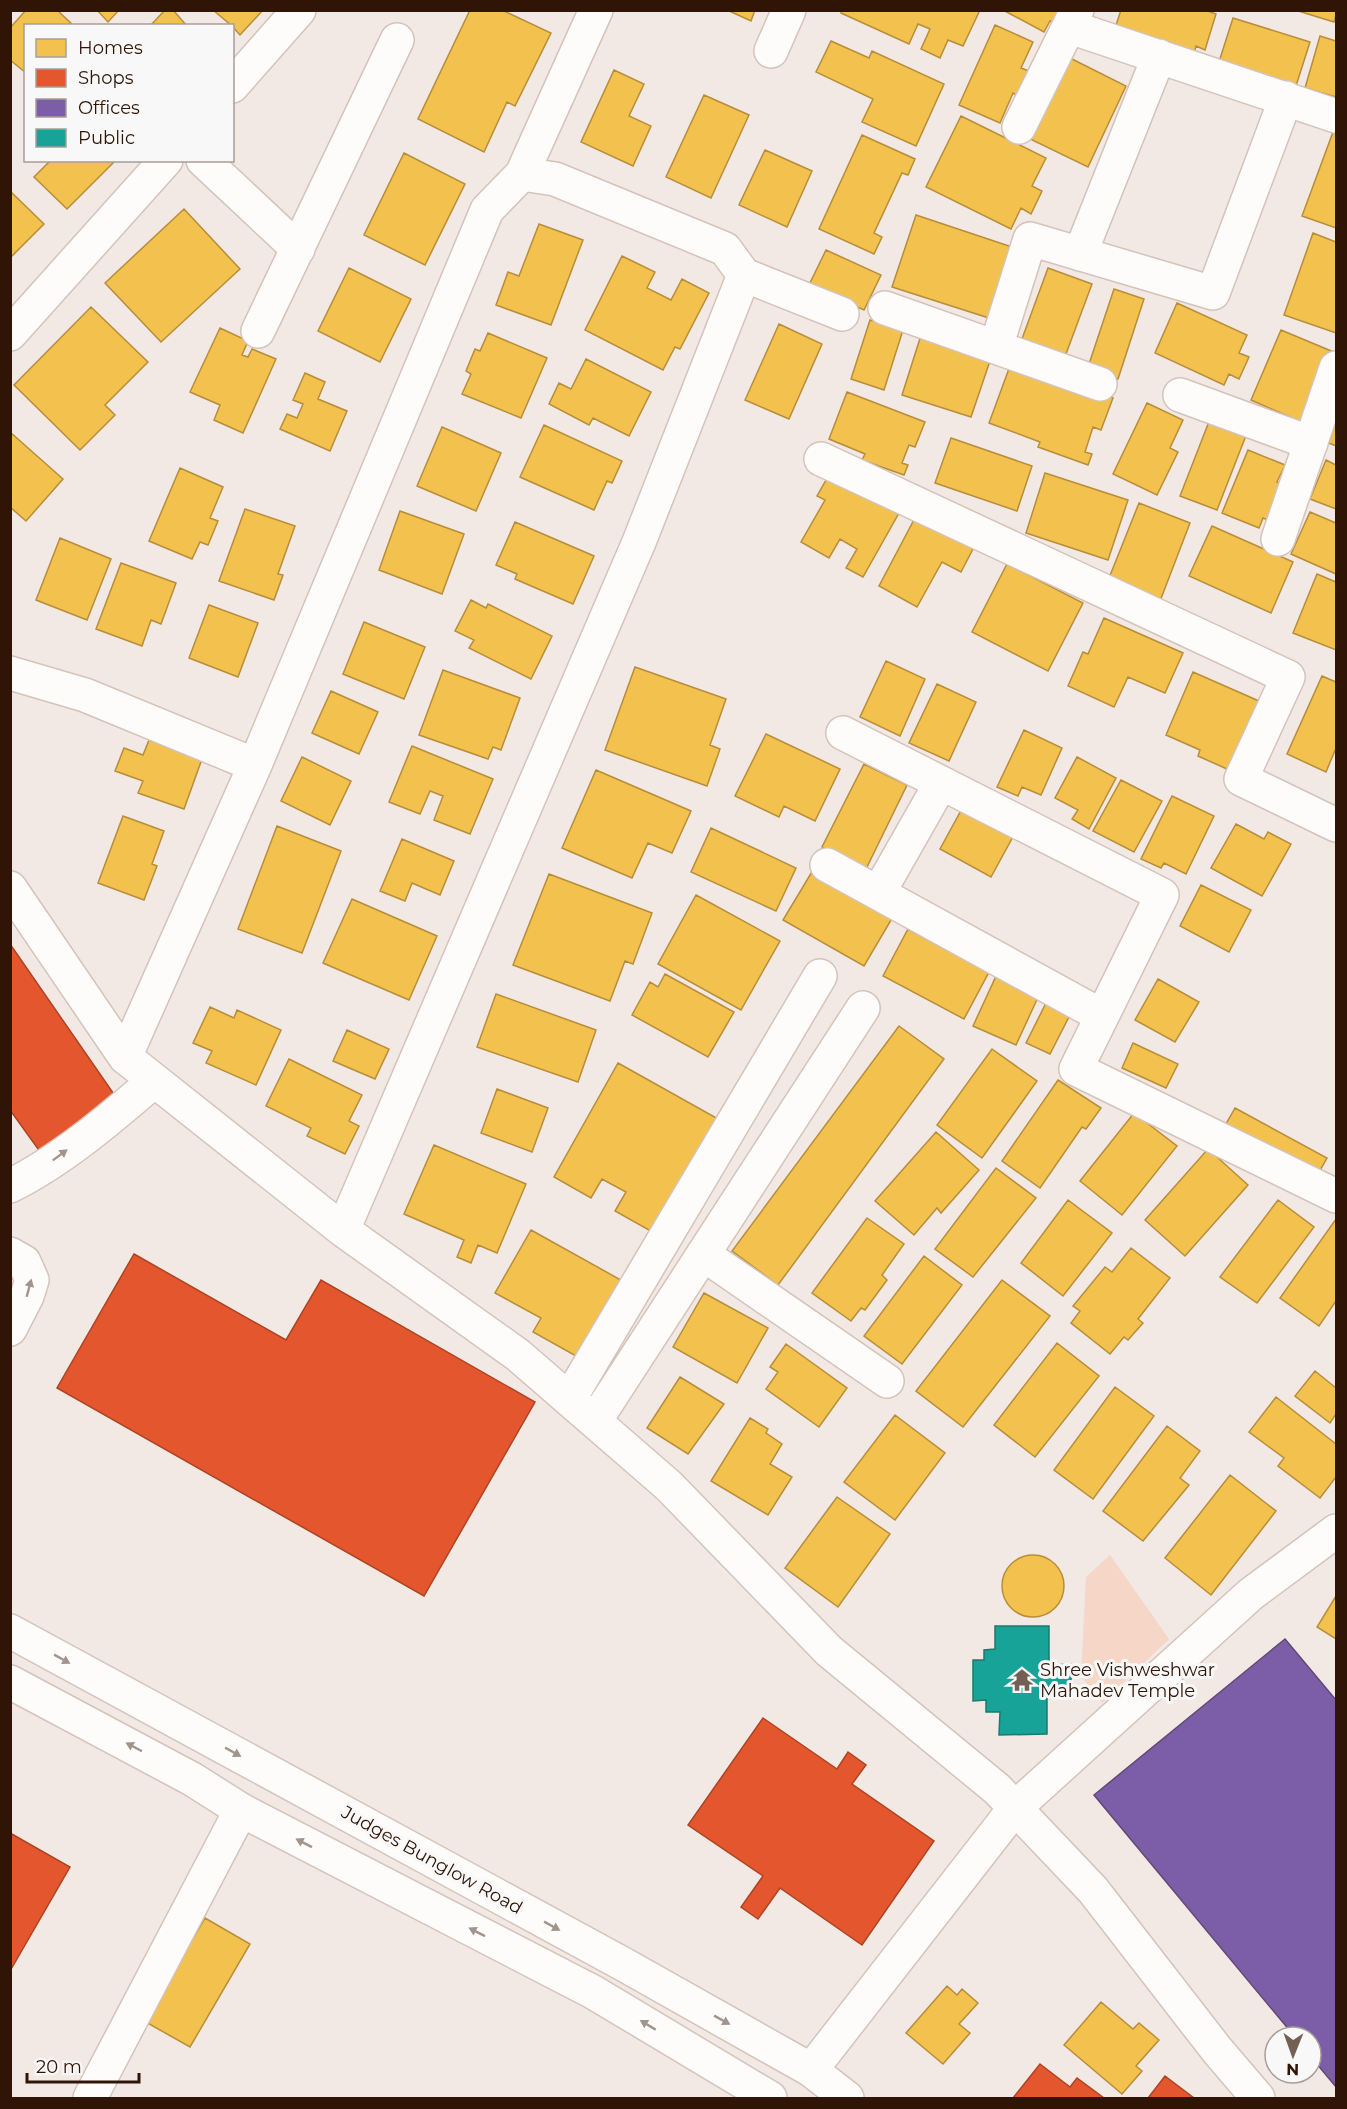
<svg xmlns="http://www.w3.org/2000/svg" width="1347" height="2109" viewBox="0 0 1347 2109" font-family="Montserrat,sans-serif">
  <style>
    .green { fill: #f5d6c7 }
    .homes { fill: #f2c14e; stroke: #b88d39; stroke-width: 1.5 }
    .shops { fill: #e4572e; stroke: #ae4322; stroke-width: 1.5 }
    .offices { fill: #7b5ea7; stroke: #644877; stroke-width: 1.5 }
    .public { fill: #17a398; stroke: #1e786c; stroke-width: 1.5 }
    .lines { fill: none; stroke-linecap: round; stroke-linejoin: round }
    .minor-casing { stroke: #d5c3ba; stroke-width: 36 }
    .major-casing { stroke: #d5c3ba; stroke-width: 36 }
    .minor { stroke: #fdfcfb; stroke-width: 33 }
    .major { stroke: #fdfcfb; stroke-width: 33 }
    .oneway { fill: #a1948d }
    .labels { text-anchor: middle; stroke-width: 6; stroke-linejoin: round; paint-order: stroke }
    .poi-label { font-size: 18px; fill: #301507; stroke: #f8f8f8; text-anchor: start }
    .street-label { font-size: 18px; fill: #301507; stroke: #f8f8f8 }
  </style>
  <rect width="100%" height="100%" fill="#f2e9e5"/>
  <path class="green" d="M1110 1555 1169 1639 1102 1703 1081 1676 1086 1577Z"/>
  <path class="homes" d="M26 10H57L74 26H26V73L10 60V28Z
    M97 10H119L108 22Z
    M165 10H173L187 26H150Z
    M213 10H263L240 35 232 26Z
    M470 10H502L551 33 515 106 507 102 484 152 418 119Z
    M727 10H755L751 21Z
    M842 10H980L963 46 948 40 940 58 921 49 930 29 918 24 909 44 841 13Z
    M1003 10H1062L1055 23 1050 21 1044 32Z
    M1121 10H1205L1216 14 1205 50 1196 46 1193 56 1114 31Z
    M1295 10H1336V15L1334 22Z
    M1233 18 1310 42 1295 89 1218 65Z
    M995 25 1033 42 1021 68 1029 71 1018 96 1013 93 1000 123 959 105Z
    M1320 36 1336 41V97L1305 88Z
    M831 41 869 58 872 51 944 84 916 146 862 122 873 99 816 72Z
    M1068 57 1126 86 1088 167 1028 138Z
    M614 70 644 84 629 116 651 126 633 166 581 142Z
    M704 95 749 115 711 198 666 177Z
    M961 116 1046 158 1032 186 1042 191 1031 214 1021 208 1011 229 926 187Z
    M1333 132 1336 133V228L1302 216Z
    M862 135 915 159 908 175 902 173 874 233 882 237 874 254 819 229Z
    M765 150 812 171 787 227 739 205Z
    M404 153 465 184 425 265 364 235Z
    M51 160H116L67 209 34 177Z
    M10 191 44 224 10 258Z
    M184 209 240 269 161 342 105 283Z
    M916 215 1015 248 992 319 892 287Z
    M539 224 583 240 551 325 496 305 508 272 519 276Z
    M1313 233 1336 242V333L1284 315Z
    M826 250 881 275 864 310 809 285Z
    M622 256 655 272 647 288 671 300 682 279 709 293 680 349 675 347 663 370 585 330Z
    M349 268 411 299 380 362 318 331Z
    M1048 268 1092 284 1063 362 1019 347Z
    M1114 289 1144 299 1118 379 1087 370Z
    M1177 303 1247 335 1239 353 1249 357 1239 379 1229 374 1224 385 1155 353Z
    M91 307 148 362 105 405 115 415 80 450 14 385Z
    M870 320 903 330 884 390 851 379Z
    M779 324 822 344 789 419 745 400Z
    M220 328 248 341 242 355 248 357 252 349 276 359 243 433 214 420 220 405 190 392Z
    M1281 330 1336 353 1308 425 1251 400Z
    M922 332 992 355 971 417 902 395Z
    M488 333 547 358 521 418 462 394 471 374 466 371 475 349 480 351Z
    M586 359 651 392 629 436 593 418 589 425 549 404 559 383 571 389Z
    M1010 366 1059 378 1113 398 1101 430 1093 427 1085 452 1092 454 1088 465 1038 447 1040 442 989 423Z
    M305 373 325 382 318 399 347 411 330 451 280 429 287 414 297 418 303 404 293 400Z
    M847 392 925 422 915 447 909 445 902 463 908 465 904 475 862 460 865 454 829 439Z
    M1336 401V446L1321 440Z
    M1147 403 1183 420 1170 448 1178 452 1157 495 1113 474Z
    M1210 419 1247 433 1217 510 1180 496Z
    M544 425 622 461 612 483 607 481 594 510 520 477Z
    M442 427 501 453 476 511 417 486Z
    M10 432 63 479 26 521 10 507Z
    M951 438 1032 466 1017 511 935 483Z
    M1248 450 1285 465 1277 482 1282 484 1268 520 1263 518 1259 528 1222 513Z
    M1326 460 1336 465V509L1310 499Z
    M180 468 223 487 210 518 218 521 208 545 200 542 192 559 149 541Z
    M830 473 899 513 863 577 846 568 857 549 840 539 829 558 801 542 825 500 817 496Z
    M1045 473 1128 500 1108 560 1026 533Z
    M1139 503 1190 523 1157 609 1105 588Z
    M245 509 295 526 278 574 283 575 274 600 219 581Z
    M400 511 464 534 442 594 379 570Z
    M1310 512 1336 523V574L1291 554Z
    M916 516 974 547 961 572 942 562 917 607 879 586Z
    M515 522 594 556 573 604 515 579 517 574 496 565Z
    M1212 526 1293 562 1271 613 1189 576Z
    M60 538 111 559 87 620 36 600Z
    M121 563 176 583 161 624 151 620 142 646 96 629Z
    M1007 564 1083 603 1048 671 972 632Z
    M1317 574 1336 582V650L1293 633Z
    M471 600 486 608 488 604 552 636 531 679 469 648 474 640 455 631Z
    M209 605 258 623 238 677 189 658Z
    M1104 618 1183 653 1165 693 1128 677 1114 707 1068 686 1083 652 1088 654Z
    M364 622 425 647 404 699 343 674Z
    M886 661 925 679 900 736 860 717Z
    M635 667 726 699 710 745 720 749 707 786 605 750Z
    M443 670 520 698 501 750 493 747 488 759 419 735Z
    M1193 672 1268 705 1238 774 1198 756 1200 750 1166 735Z
    M1322 676 1336 682V748L1326 772 1287 754Z
    M937 684 976 702 949 761 909 743Z
    M331 691 378 712 359 754 312 733Z
    M1024 730 1062 748 1041 795 1022 787 1018 796 997 787Z
    M766 734 840 769 815 821 784 806 779 817 735 796Z
    M149 740 202 759 184 809 138 793 143 781 115 771 124 748 143 755Z
    M412 746 493 779 470 834 434 820 443 796 430 791 420 814 389 802Z
    M302 757 351 781 330 825 281 801Z
    M1077 757 1116 778 1089 829 1072 819 1078 810 1055 798Z
    M864 764 907 785 866 869 822 847Z
    M596 770 691 811 672 853 648 843 632 878 562 848Z
    M1121 780 1162 801 1134 852 1093 831Z
    M1172 796 1214 816 1186 874 1164 863 1161 868 1141 859Z
    M964 805 1015 833 991 877 940 849Z
    M123 816 164 831 152 864 157 866 144 900 98 883Z
    M1236 824 1264 839 1268 832 1291 844 1262 896 1211 868Z
    M277 826 341 851 302 953 238 929Z
    M711 828 796 868 776 911 691 872Z
    M402 839 454 861 440 895 412 883 405 901 380 891Z
    M813 870 894 915 864 966 783 920Z
    M549 874 652 913 633 964 625 961 610 1001 513 965Z
    M1201 885 1251 910 1229 952 1180 926Z
    M696 895 780 941 741 1010 658 964Z
    M352 899 437 936 409 1000 323 963Z
    M908 929 989 972 964 1019 883 976Z
    M665 974 734 1012 708 1057 632 1015 650 982 658 987Z
    M997 974 1040 993 1016 1045 973 1026Z
    M1158 979 1199 1002 1175 1042 1135 1020Z
    M496 994 596 1030 578 1082 477 1047Z
    M1048 999 1072 1011 1050 1054 1026 1043Z
    M210 1007 234 1018 237 1010 281 1030 256 1085 206 1063 212 1051 193 1043Z
    M899 1026 944 1059 778 1285 732 1251Z
    M347 1030 389 1049 375 1079 333 1061Z
    M1133 1043 1178 1064 1166 1088 1122 1068Z
    M992 1049 1037 1081 982 1158 937 1125Z
    M289 1059 362 1095 349 1121 359 1126 345 1154 307 1136 311 1128 266 1106Z
    M618 1063 720 1120 656 1234 615 1211 626 1192 602 1179 591 1198 554 1177Z
    M1058 1080 1101 1108 1086 1129 1082 1127 1040 1188 1002 1161Z
    M497 1089 548 1108 532 1152 481 1133Z
    M1235 1108 1327 1158 1318 1174 1226 1124Z
    M1134 1113 1177 1146 1122 1215 1080 1181Z
    M936 1132 979 1170 941 1213 937 1208 914 1235 875 1201Z
    M434 1145 526 1184 497 1253 478 1245 471 1263 457 1257 464 1240 404 1214Z
    M1208 1149 1248 1185 1185 1256 1145 1220Z
    M996 1168 1036 1198 973 1277 935 1249Z
    M1068 1200 1112 1233 1063 1296 1021 1263Z
    M1278 1200 1314 1227 1257 1303 1220 1277Z
    M867 1218 904 1244 882 1275 887 1280 865 1310 861 1308 851 1321 812 1293Z
    M1336 1219V1301L1319 1326 1280 1298Z
    M531 1230 628 1284 585 1361 533 1332 541 1318 495 1293Z
    M1131 1248 1170 1278 1138 1319 1143 1323 1128 1340 1124 1337 1110 1354 1071 1323 1080 1311 1073 1306 1105 1267 1112 1272Z
    M924 1256 962 1285 902 1364 864 1336Z
    M1002 1280 1050 1316 963 1427 916 1391Z
    M704 1293 768 1328 737 1383 673 1347Z
    M1057 1343 1099 1376 1035 1457 994 1425Z
    M786 1344 847 1388 819 1427 766 1389 778 1372 770 1367Z
    M1315 1371 1336 1388V1414L1330 1423 1295 1396Z
    M680 1377 724 1404 688 1454 647 1428Z
    M1115 1387 1154 1416 1093 1499 1054 1470Z
    M1276 1397 1336 1444V1477L1320 1498 1278 1466 1284 1458 1249 1432Z
    M895 1415 945 1453 895 1520 844 1482Z
    M750 1418 768 1429 766 1433 782 1444 770 1464 792 1477 768 1515 711 1481Z
    M1167 1426 1200 1451 1180 1478 1189 1485 1143 1541 1103 1511Z
    M1230 1475 1276 1511 1211 1595 1165 1558Z
    M837 1497 890 1534 838 1607 785 1568Z
    M1002 1586a31 31 0 1 1 62 0a31 31 0 1 1-62 0Z
    M1336 1596V1639L1317 1627Z
    M205 1918 250 1944 190 2047 144 2021Z
    M947 1986 957 1995 962 1989 978 2003 959 2024 970 2033 943 2064 906 2033Z
    M1101 2002 1133 2029 1139 2023 1159 2040 1136 2066 1142 2071 1122 2094 1064 2045Z"/>
  <path class="shops" d="M10 944 118 1100 41 1153 10 1110Z
    M134 1254 286 1340 321 1280 535 1402 424 1596 57 1388Z
    M763 1718 837 1769 848 1752 866 1765 852 1784 934 1841 862 1945 780 1888 758 1919 741 1907 763 1876 688 1825Z
    M10 1833 70 1867 10 1971Z
    M1040 2064 1070 2087 1077 2078 1104 2098H1013Z
    M1165 2076 1194 2098H1148Z"/>
  <path class="offices" d="M1285 1639 1336 1700V2087L1311 2057V2037H1295L1094 1795Z"/>
  <path class="public" d="M995 1626H1049V1665L1071 1664V1695H1047V1734L999 1735 1000 1712H986V1700L973 1701V1660H984V1650L995 1649Z"/>
  <g class="lines">
    <g class="minor-casing">
      <path id="minor" d="M1070 27 1336 116
        M771 51 789 10
        M232 86 299 10
        M1019 127 1077 10
        M203 160 298 249
        M522 174 596 10
        M1080 254 1159 56
        M744 275 842 314
        M885 308 1100 384
        M258 331 397 40
        M10 334 166 160
        M996 347 1030 239 1213 293 1286 98
        M1180 395 1311 443
        M821 459 1288 677 1241 779 1336 825
        M1278 539 1336 368
        M10 673 85 695 255 765
        M843 733 1162 895 1076 1069 1336 1196
        M827 865 1102 1016
        M10 888 125 1057 343 1230 518 1355 669 1486 829 1651 997 1789 1093 1890 1217 2050 1258 2098
        M879 892 941 783
        M125 1057 255 765 487 210 522 174 555 179 725 249 744 275 639 542 343 1230
        M10 1186C62 1160 110 1119 154 1081
        M10 1254 24 1262 32 1280 27 1296 10 1329
        M703 1254 887 1381
        M570 1398 820 976
        M595 1421 863 1008
        M811 2070 1015 1808 1251 1594 1336 1531
        M90 2098 241 1810"/>
    </g>
    <g class="major-casing">
      <path id="major" d="M10 1631 623 1964 811 2070 847 2098
        M10 1682 192 1779 241 1810 593 1992 770 2098"/>
    </g>
    <use href="#minor" class="minor"/>
    <use href="#major" class="major"/>
  </g>
  <defs><path id="oneway-solid" d="M-6-.8H1V-3.2L6.5 0L1 3.2V.8H-6Z" transform="scale(1.5)"/></defs>
  <g class="oneway">
    <use href="#oneway-solid" transform="translate(60 1155) rotate(-37)"/>
    <use href="#oneway-solid" transform="translate(29 1288) rotate(-75)"/>
    <use href="#oneway-solid" transform="translate(62 1659) rotate(29)"/>
    <use href="#oneway-solid" transform="translate(134 1747) rotate(-152)"/>
    <use href="#oneway-solid" transform="translate(233 1752) rotate(29)"/>
    <use href="#oneway-solid" transform="translate(304 1843) rotate(-153)"/>
    <use href="#oneway-solid" transform="translate(552 1926) rotate(29)"/>
    <use href="#oneway-solid" transform="translate(477 1932) rotate(-153)"/>
    <use href="#oneway-solid" transform="translate(722 2020) rotate(29)"/>
    <use href="#oneway-solid" transform="translate(648 2025) rotate(-149)"/>
  </g>
  <defs>
    <g id="temple-bare" transform="scale(1.8)"><path d="M0-6L5-2H3V0L6.5 2.5H4V6H1.5V3h-3V6H-4V2.5H-6.5L-3 0V-2H-5Z" fill="#745f55" stroke="#f8f8f8" stroke-width="2.5" paint-order="stroke"/></g>
  </defs>
  <g fill-rule="evenodd">
    <use href="#temple-bare" x="1022" y="1680"/>
  </g>
  <g class="labels">
    <g class="poi-label">
      <text x="1040" y="1676">Shree Vishweshwar<tspan x="1040" dy="21">Mahadev Temple</tspan></text>
    </g>
    <g class="street-label">
      <text transform="translate(432 1860) rotate(29)" y="6">Judges Bunglow Road</text>
    </g>
  </g>
  <rect width="1347" height="2109" fill="none" stroke="#301507" stroke-width="24"/>
  <rect x="24" y="24" width="210" height="138" fill="#f8f8f8" stroke="#a89d98" stroke-width="1.5"/>
  <rect x="36" y="39" width="30" height="18" fill="#f2c14e" stroke="#a89d98" stroke-width="1.5"/>
  <text x="78" y="54" font-size="18" fill="#301507">Homes</text>
  <rect x="36" y="69" width="30" height="18" fill="#e4572e" stroke="#a89d98" stroke-width="1.5"/>
  <text x="78" y="84" font-size="18" fill="#301507">Shops</text>
  <rect x="36" y="99" width="30" height="18" fill="#7b5ea7" stroke="#a89d98" stroke-width="1.5"/>
  <text x="78" y="114" font-size="18" fill="#301507">Offices</text>
  <rect x="36" y="129" width="30" height="18" fill="#17a398" stroke="#a89d98" stroke-width="1.5"/>
  <text x="78" y="144" font-size="18" fill="#301507">Public</text>
  <g transform="translate(1293 2055) rotate(181)"><circle r="28" fill="#f8f8f8" stroke="#a89d98" stroke-width="1.5"/>
  <path d="M0-4.5L10 22L0 15L-10 22Z" fill="#745f55"/>
  <text y="-9" font-size="16" font-weight="bold" text-anchor="middle" fill="#301507">N</text>
  </g>
  <path d="M27 2073v9h112v-9" fill="none" stroke="#301507" stroke-width="3"/>
  <text x="36" y="2073" font-size="18" fill="#301507" stroke="#f8f8f8" stroke-width="4.5" paint-order="stroke">20 m</text>
</svg>
